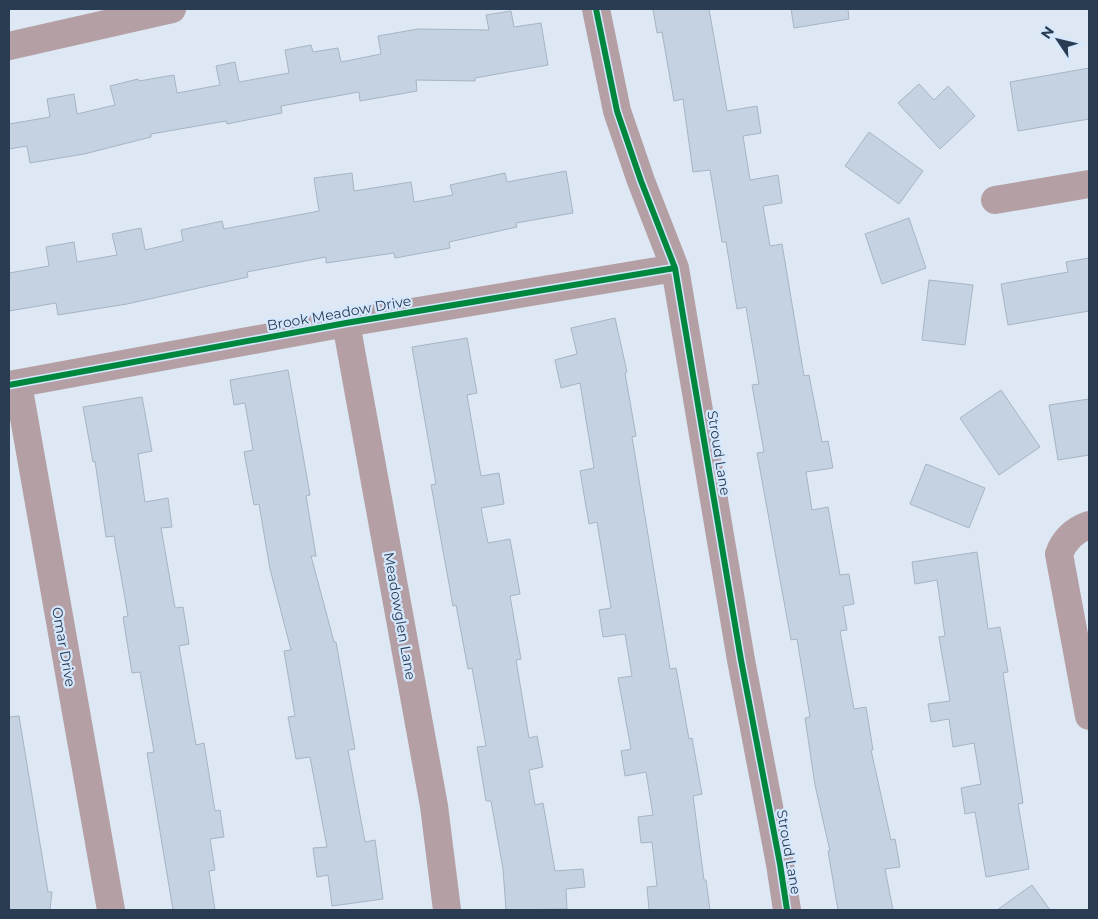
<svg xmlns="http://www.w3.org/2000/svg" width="1098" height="919" viewBox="0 0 1098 919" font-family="Montserrat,sans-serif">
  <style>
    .building { fill: #c5d2e1; stroke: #a7b4c4 }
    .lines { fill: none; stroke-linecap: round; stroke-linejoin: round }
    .street { stroke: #b4a0a4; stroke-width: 28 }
    .cycleway-casing { stroke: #d4e7fd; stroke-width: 9 }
    .cycleway { stroke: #00873e; stroke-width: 6 }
    .labels { text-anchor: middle; stroke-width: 4.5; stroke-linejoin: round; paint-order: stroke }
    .street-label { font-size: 14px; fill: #293c52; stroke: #d4e7fd }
  </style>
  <rect width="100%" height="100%" fill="#dde8f4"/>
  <path class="building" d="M653 9H709L727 111 757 106 761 133 743 136 750 180 778 175 782 203 763 206 770 246 782 244 804 376 809 375 822 442 828 441 833 468 806 472 812 510 828 507 840 575 849 574 854 604 843 606 847 630 840 631 854 709 866 707 873 750H871L891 840 895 839 900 867 885 869 893 910H838L828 851H830L815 785 805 718 810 717 797 639 791 640 757 453 764 452 752 385 759 384 746 307 737 309 726 242H722L710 170 693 172 683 99 674 101 662 32 657 33Z
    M791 9H848L849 19 794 28Z
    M511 11 514 27 541 23 548 65 475 78V81L416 80 417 91 360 101 359 92 281 106 282 113 227 124 226 121 151 134V137L84 154 30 163 27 146 9 149V124L50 117 47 99 74 94 77 114 115 105 110 86 138 79 139 81 174 75 177 93 220 85 216 66 235 62 239 82 289 73 285 50 311 45 313 52 338 48 341 62 381 54 378 36 418 29 489 30 486 15Z
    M1089 68V119L1018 131 1010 82Z
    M919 84 934 100 948 86 975 116 940 149 898 103Z
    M869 132 923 171 899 204 845 166Z
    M566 171 573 213 516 223 517 227 449 242 450 248 395 258 394 253 326 263V257L247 272 248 277 127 304 58 315 56 303 9 311V273L49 266 46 247 74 242 77 262 117 255 112 234 141 228 145 250 183 241 181 230 222 221 224 229 319 211 314 178 352 173 354 191 411 182 414 202 453 195 450 185 505 173 507 182Z
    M909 218 926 268 882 284 865 234Z
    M1089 258V311L1008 325 1001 284 1068 272 1066 262Z
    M929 280 973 285 965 345 922 340Z
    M615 318 627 372 625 373 636 436 632 437 670 669 676 668 689 739 692 738 702 794 693 796 704 880H706L710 910H649L647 887 657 886 652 842 641 843 638 817 653 815 646 772 625 776 621 751 631 749 618 678 632 676 625 634 603 637 599 610 611 608 597 522 589 524 580 471 594 468 580 383 561 388 555 360 577 354 571 328Z
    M467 338 477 393 467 395 481 476 499 473 504 504 481 508 488 543 510 539 520 594 510 596 521 659 516 660 529 738 537 736 543 767 529 770 535 805 543 803 555 871 583 869 585 887 566 889 567 909 506 910 503 869 491 801H486L477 747 486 746 472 668 468 669 456 605 453 606 431 485 436 484 412 347Z
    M288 370 310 495 306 496 316 556H311L334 642H336L355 749 348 750 365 842 375 840 383 899 332 906 328 875 317 877 313 848 327 847 310 757 296 759 288 717 295 716 284 651 291 650 270 569 259 504 254 505 244 452 253 450 245 403 234 405 230 380Z
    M1001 390 1040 447 999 475 960 418Z
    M142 397 152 451 138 454 145 502 168 498 172 527 161 528 175 608 183 607 189 644 179 646 196 745 204 743 215 811 220 810 224 837 210 839 215 870 209 871 215 910H173L147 753 154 752 140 672 132 673 123 617 128 616 114 536 106 537 95 461 93 462 83 407Z
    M1089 399V455L1058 460 1049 405Z
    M926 464 985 488 969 528 910 504Z
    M977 552 988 629 1000 627 1008 672 1003 673 1023 803 1018 804 1029 869 986 877 975 812 965 814 961 788 981 784 974 743 953 747 949 719 931 722 928 704 950 701 939 637 945 636 937 580 915 584 912 562Z
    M19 716 48 892H52L50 910H9V717Z
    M1032 885 1050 910H997Z"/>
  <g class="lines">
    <path class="street" d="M596 9 617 111 641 181 675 268 741 660 780 864 787 910
      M9 46 172 9
      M995 200 1089 184
      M346 323 434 806 447 910
      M18 384 111 910
      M9 385 346 323 675 268
      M1089 525C1075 530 1064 540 1059 554L1089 716"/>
    <g class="cycleway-casing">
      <path id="cycleway" d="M596 9 617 111 641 181 675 268 741 660 780 864 787 910
        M9 385 346 323 675 268"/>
    </g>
    <use href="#cycleway" class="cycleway"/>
  </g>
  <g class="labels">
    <g class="street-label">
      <text transform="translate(339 313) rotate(-10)" y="5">Brook Meadow Drive</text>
      <text transform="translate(719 453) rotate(81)" y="5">Stroud Lane</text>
      <text transform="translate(400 616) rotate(80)" y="5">Meadowglen Lane</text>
      <text transform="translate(64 647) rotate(80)" y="5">Omar Drive</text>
      <text transform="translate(789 852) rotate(80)" y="5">Stroud Lane</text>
    </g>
  </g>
  <rect width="1098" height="919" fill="none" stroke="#293c52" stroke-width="20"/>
  <g transform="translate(1058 40) rotate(305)" stroke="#d4e7fd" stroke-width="4" paint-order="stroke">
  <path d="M0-4L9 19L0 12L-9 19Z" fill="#293c52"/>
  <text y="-8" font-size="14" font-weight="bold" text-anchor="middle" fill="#293c52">N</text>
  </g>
</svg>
